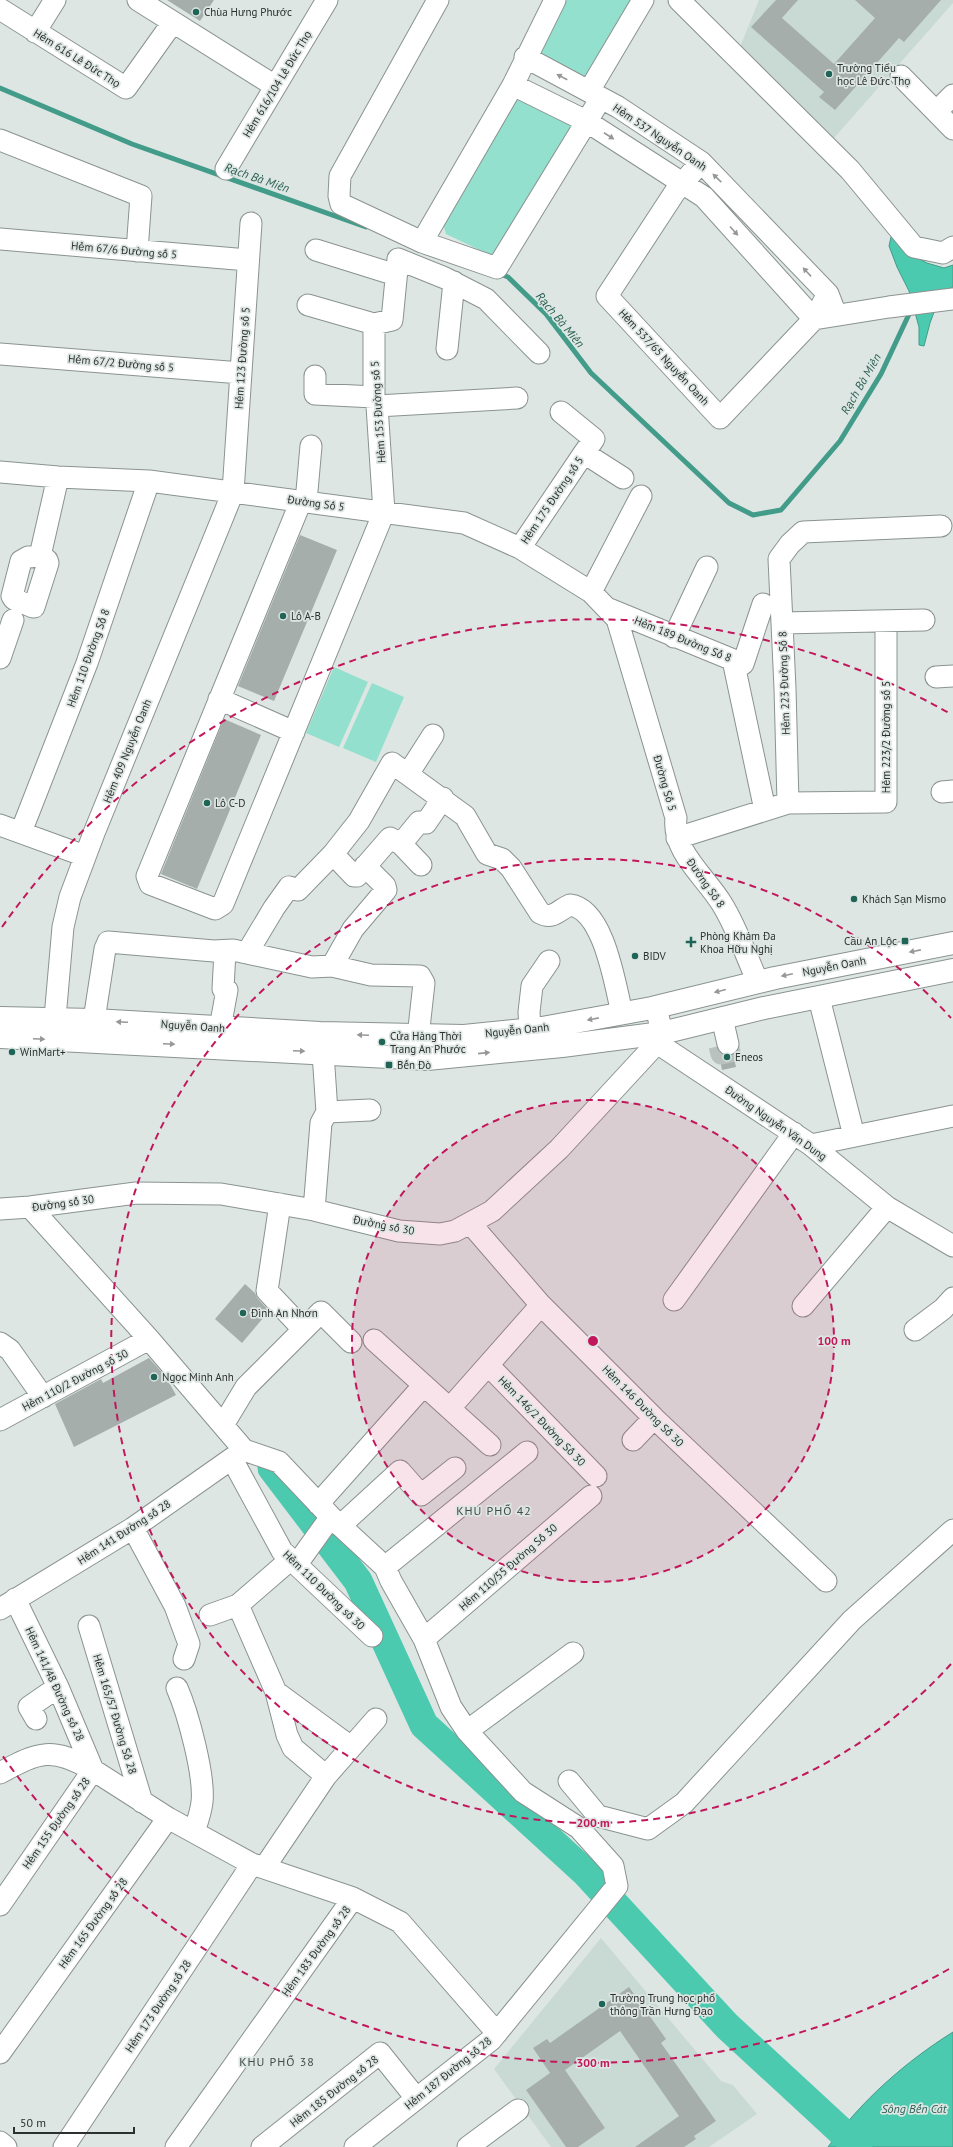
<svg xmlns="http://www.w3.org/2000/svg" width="953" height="2147" viewBox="0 0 953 2147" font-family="'PT Sans',sans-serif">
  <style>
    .built { fill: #c9dad5 }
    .green { fill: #92e0cd }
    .water { fill: #4bcab0; stroke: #429c89 }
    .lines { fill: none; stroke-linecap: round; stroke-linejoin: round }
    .stream { stroke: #429c89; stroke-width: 5 }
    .river { stroke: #4bcab0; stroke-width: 29 }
    .building { fill: #a6aeac }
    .minor-tunnel { stroke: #bac2bf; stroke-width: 21; stroke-dasharray: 21 10; stroke-linecap: butt }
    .minor-casing { stroke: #8a9390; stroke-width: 23 }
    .major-casing { stroke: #8a9390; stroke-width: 24 }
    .minor { stroke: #fff; stroke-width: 21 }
    .major { stroke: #fff; stroke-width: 22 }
    .oneway { fill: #969897 }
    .ring { fill: none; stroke: #c2185b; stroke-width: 2; stroke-dasharray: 7 5 }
    .poi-dot { fill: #1f6557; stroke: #dde6e3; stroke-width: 1.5 }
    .labels { text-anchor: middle; stroke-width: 3.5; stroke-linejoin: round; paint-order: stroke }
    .poi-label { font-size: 11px; fill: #2c302f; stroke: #dde6e3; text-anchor: start }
    .street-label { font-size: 11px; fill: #2c302f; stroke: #dde6e3 }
    .water-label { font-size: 12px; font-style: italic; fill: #2c6054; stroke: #dde6e3 }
    .neighbourhood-label { font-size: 12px; letter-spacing: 1px; fill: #444c4a; stroke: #dde6e3 }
    .centre { fill: #c2185b; stroke: #dde6e3; stroke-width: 2 }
    .ring-label { font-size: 12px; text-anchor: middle; font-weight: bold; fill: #c2185b; stroke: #dde6e3; stroke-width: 3.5; stroke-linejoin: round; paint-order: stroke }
  </style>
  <rect width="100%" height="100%" fill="#dde6e3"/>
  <path class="built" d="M759 0H953V3L834 138 740 47Z
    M601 1938 721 2081 733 2085 757 2114 709 2147H551L494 2069Z"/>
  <path class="green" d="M567 0H631L585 79 540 54 542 46Z
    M515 96 569 119 573 129 498 253 492 256 446 234 443 224Z
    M334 667 368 682 339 747 306 733Z
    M372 683 404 697 376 762 343 748Z"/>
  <path class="water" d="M895 233 908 253 927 263 944 268 953 265V287L941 293 930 323 924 346 919 345V327L909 291 897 267 889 246 891 237Z
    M953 2032V2147H828C861 2101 905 2062 953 2032Z"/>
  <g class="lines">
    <path class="stream" d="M0 88 132 144 366 227
      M498 273 508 277 546 314 591 373 729 503 753 515 781 510 840 441 881 374 911 310"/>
    <path class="river" d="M272 1468 358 1581 424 1725 585 1872 727 2026 858 2147"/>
  </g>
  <path class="building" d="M167 0H214L200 21Z
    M776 0H798L782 18 834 64 875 18 855 0H941L904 42 899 38 835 110 819 97 824 92 751 27Z
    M300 535 337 550 274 701 238 686Z
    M224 719 261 735 197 889 161 874Z
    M718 1049 724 1055 733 1054 736 1067 722 1070Z
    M245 1284 255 1293 258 1299 269 1311 242 1343 215 1319Z
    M149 1358 166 1377 176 1395 74 1447 55 1404 101 1379 103 1383Z
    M629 1987 666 2039 661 2043 716 2121 694 2136 696 2139 684 2147H635L679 2116 620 2031 565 2070 605 2128 578 2147H566L526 2090 550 2073 533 2048 547 2039 550 2043Z"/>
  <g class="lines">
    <path class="minor-tunnel" d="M719 1046 721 1054 730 1052 728 1044"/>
    <g class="minor-casing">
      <path id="minor" d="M138 0 275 86
        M438 0 340 176 339 196 341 204 422 242 497 268 601 98
        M679 0 850 170 914 247 943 253 953 247
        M0 9 126 88 173 22
        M35 32 55 0
        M525 57 618 107 701 162 828 294 833 307
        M901 76 953 129
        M513 85 586 121 704 197 814 319 889 307 953 299
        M589 91 643 0
        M937 111 953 95
        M0 140 141 196 137 251
        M701 162 675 192 607 296 720 418 814 319 828 294
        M226 169 327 0
        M0 239 248 260
        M422 242 513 85 555 0
        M316 250 396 275
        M308 305 374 324
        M447 349 454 282
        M0 354 241 373
        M315 376V394L374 397
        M377 406 517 398
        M561 412 594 439 584 453 623 478
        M0 472 58 477 149 481 464 523 520 548 591 592 617 619 676 818C672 852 706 877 722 904 737 928 746 956 758 982
        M301 501 147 876 150 884 215 909 223 904 384 512 377 406 374 397V324L392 320 398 259 445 278 486 299 539 353
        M306 502 311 446
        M520 548 584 453
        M40 556 47 560 48 563 34 607H33L14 599 12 596 21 561 28 557Z
        M40 556 58 477
        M591 592 641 496
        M609 609 743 664 763 604
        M782 623 924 620
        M674 637 707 567
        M0 658 13 620
        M733 660 765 810
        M936 677 953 676
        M219 699 294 732
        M408 774 433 735
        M942 792 953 791
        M788 803 886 802V621
        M0 825 85 856
        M21 832 87 663 149 481
        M677 838 788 803 785 688 779 559 790 544 803 532 941 526
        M401 844 421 865
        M333 854 354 876H357L390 838 401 844 419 822 426 823 443 798
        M247 953 274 908 289 887 298 890 333 854 359 821 392 763 465 816 487 854 502 859 511 868 540 913C554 920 558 910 570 905 604 909 615 985 622 1013
        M332 966 353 929 386 890 385 886 365 866
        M819 998 854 1136
        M55 1018 63 927 70 897 94 833 233 492 251 223
        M722 1018 728 1044
        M94 1020 105 949 108 942 214 951 233 950 312 967 332 966 371 975 420 976 424 983 418 1037
        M220 1028 227 990 223 989 225 951
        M530 1029 529 1012 532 986 549 961
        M657 1043 811 1145 887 1207 953 1246
        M323 1053 327 1112 370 1110
        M811 1145 953 1116
        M280 1204 267 1291 303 1329
        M30 1207 149 1339 244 1450 279 1462 332 1518 385 1567 391 1581 424 1639 451 1707 467 1731 523 1792 579 1828 613 1866 617 1886 491 2040 355 2147
        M0 1209 30 1207 136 1193 221 1194 314 1210 399 1231 440 1234 455 1231 492 1211 559 1149 657 1043 662 1033 656 1007
        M314 1210 321 1123 327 1112
        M470 1223 541 1305 654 1418 826 1581
        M674 1300 794 1133
        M803 1306 887 1207
        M915 1330 943 1309 953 1298
        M374 1340 490 1445
        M0 1343 10 1350 43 1397
        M488 1365 596 1476
        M450 1408 541 1305
        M0 1420 149 1339
        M223 1425 246 1387 321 1312 351 1342
        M633 1440 654 1418
        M232 1459 282 1551 372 1636
        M318 1504 424 1385
        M340 1526 400 1471 421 1495 455 1468
        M133 1528 175 1606 189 1644 184 1659
        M297 1564 325 1525 332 1518
        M385 1567 527 1452
        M15 1599 58 1687 93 1770
        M238 1605 276 1692 351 1747
        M0 1609 133 1528 244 1450
        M210 1615 238 1605 291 1559
        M89 1626 142 1802
        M424 1639 591 1496
        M177 1688C188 1713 205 1776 202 1802 201 1812 197 1823 194 1832
        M276 1692 287 1735 293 1748 326 1776
        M36 1719 29 1707 58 1687
        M467 1731 573 1653
        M0 1773C40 1751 52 1747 93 1770
        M569 1781 598 1816 648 1829 684 1803 852 1620 953 1530
        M168 1818 252 1864 353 1898
        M264 1868 326 1776 376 1719
        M0 1905 93 1770 168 1818 0 2053
        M0 2142 6 2147
        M64 2147 252 1864
        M176 2147 353 1898 400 1922 497 2033
        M262 2147 380 2053 416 2098
        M468 2147 518 2110"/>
    </g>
    <g class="major-casing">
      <path id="major" d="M0 1018 94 1020 320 1033 464 1036 542 1028 652 1008 775 978 953 943
        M0 1037 427 1059 562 1046 662 1033 764 1008 953 970"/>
    </g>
    <use href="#minor" class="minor"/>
    <use href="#major" class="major"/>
  </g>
  <defs><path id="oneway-solid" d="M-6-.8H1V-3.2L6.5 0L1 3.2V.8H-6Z"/></defs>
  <g class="oneway">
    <use href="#oneway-solid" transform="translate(562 77) rotate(-152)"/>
    <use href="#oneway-solid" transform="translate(609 136) rotate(33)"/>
    <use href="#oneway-solid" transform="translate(717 178) rotate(-136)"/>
    <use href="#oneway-solid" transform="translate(734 231) rotate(48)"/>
    <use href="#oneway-solid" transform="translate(807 272) rotate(-133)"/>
    <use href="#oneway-solid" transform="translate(915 951) rotate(169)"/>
    <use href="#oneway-solid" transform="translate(787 975) rotate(168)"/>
    <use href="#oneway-solid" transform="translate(720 991) rotate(166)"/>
    <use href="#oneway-solid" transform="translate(593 1019) rotate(169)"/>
    <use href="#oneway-solid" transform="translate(122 1022) rotate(-177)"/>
    <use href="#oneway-solid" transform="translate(363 1035) rotate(-178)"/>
    <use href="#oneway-solid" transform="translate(39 1039) rotate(3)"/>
    <use href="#oneway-solid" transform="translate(169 1044) rotate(3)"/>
    <use href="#oneway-solid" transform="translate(299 1051) rotate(3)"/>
    <use href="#oneway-solid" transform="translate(484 1053) rotate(-6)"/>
  </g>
  <circle cx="593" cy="1341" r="241" fill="#c2185b" fill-opacity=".12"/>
  <g class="ring">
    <circle cx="593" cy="1341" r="241"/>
    <path d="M951 1664A482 482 0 1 1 951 1018"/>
    <path d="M949 1969A722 722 0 0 1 2 1755M2 927A722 722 0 0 1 949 713"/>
  </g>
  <g class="poi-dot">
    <circle cx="196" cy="12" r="4"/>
    <circle cx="829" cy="74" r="4"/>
    <circle cx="283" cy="616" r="4"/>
    <circle cx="207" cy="803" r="4"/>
    <circle cx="854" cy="899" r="4"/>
    <rect x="901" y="937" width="8" height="8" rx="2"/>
    <path d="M689 936h4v4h4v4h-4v4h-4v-4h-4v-4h4z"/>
    <circle cx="635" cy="956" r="4"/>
    <circle cx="382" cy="1042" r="4"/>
    <circle cx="12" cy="1052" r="4"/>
    <circle cx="727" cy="1057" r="4"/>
    <rect x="385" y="1061" width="8" height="8" rx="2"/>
    <circle cx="243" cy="1313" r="4"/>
    <circle cx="154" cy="1377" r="4"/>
    <circle cx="602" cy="2004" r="4"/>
  </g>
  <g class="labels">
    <g class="poi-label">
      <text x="204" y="16">Chùa Hưng Phước</text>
      <text x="837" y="72">Trường Tiểu<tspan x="837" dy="13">học Lê Đức Thọ</tspan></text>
      <text x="291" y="620">Lô A-B</text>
      <text x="215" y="807">Lô C-D</text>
      <text x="862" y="903">Khách Sạn Mismo</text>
      <text x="700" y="940">Phòng Khám Đa<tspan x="700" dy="13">Khoa Hữu Nghị</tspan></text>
      <text x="897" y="945" text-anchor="end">Cầu An Lộc</text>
      <text x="643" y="960">BIDV</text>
      <text x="390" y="1040">Cửa Hàng Thời<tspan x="390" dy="13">Trang An Phước</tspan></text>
      <text x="20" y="1056">WinMart+</text>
      <text x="735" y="1061">Eneos</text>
      <text x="397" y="1069">Bến Đò</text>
      <text x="251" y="1317">Đình An Nhơn</text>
      <text x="162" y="1381">Ngọc Minh Anh</text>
      <text x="610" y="2002">Trường Trung học phổ<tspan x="610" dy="13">thông Trần Hưng Đạo</tspan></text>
    </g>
    <g class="street-label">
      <text transform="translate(77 58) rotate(32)" y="4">Hẻm 616 Lê Đức Thọ</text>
      <text transform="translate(277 84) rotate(-59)" y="4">Hẻm 616/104 Lê Đức Thọ</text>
      <text transform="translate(660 137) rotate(34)" y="4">Hẻm 537 Nguyễn Oanh</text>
      <text transform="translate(124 250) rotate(5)" y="4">Hẻm 67/6 Đường số 5</text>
      <text transform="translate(664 357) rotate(47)" y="4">Hẻm 537/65 Nguyễn Oanh</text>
      <text transform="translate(242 358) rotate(-86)" y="4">Hẻm 123 Đường số 5</text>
      <text transform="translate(121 363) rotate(5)" y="4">Hẻm 67/2 Đường số 5</text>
      <text transform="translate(378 412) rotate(-94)" y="4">Hẻm 153 Đường số 5</text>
      <text transform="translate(552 500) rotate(-56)" y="4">Hẻm 175 Đường số 5</text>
      <text transform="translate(316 503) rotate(8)" y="4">Đường Số 5</text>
      <text transform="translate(683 639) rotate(22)" y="4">Hẻm 189 Đường Số 8</text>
      <text transform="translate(88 658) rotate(-70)" y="4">Hẻm 110 Đường Số 8</text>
      <text transform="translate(784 683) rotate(-92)" y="4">Hẻm 223 Đường Số 8</text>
      <text transform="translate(886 737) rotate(-90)" y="4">Hẻm 223/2 Đường số 5</text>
      <text transform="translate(127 751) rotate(-68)" y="4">Hẻm 409 Nguyễn Oanh</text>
      <text transform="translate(665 783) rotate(74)" y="4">Đường Số 5</text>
      <text transform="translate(706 883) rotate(55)" y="4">Đường Số 8</text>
      <text transform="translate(834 966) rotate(-11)" y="4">Nguyễn Oanh</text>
      <text transform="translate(193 1026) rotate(4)" y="4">Nguyễn Oanh</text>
      <text transform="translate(517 1030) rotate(-6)" y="4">Nguyễn Oanh</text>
      <text transform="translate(776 1123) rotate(35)" y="4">Đường Nguyễn Văn Dung</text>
      <text transform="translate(63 1203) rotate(-8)" y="4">Đường số 30</text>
      <text transform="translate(384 1225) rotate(11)" y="4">Đường số 30</text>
      <text transform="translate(75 1380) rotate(-28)" y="4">Hẻm 110/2 Đường số 30</text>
      <text transform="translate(643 1406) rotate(45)" y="4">Hẻm 146 Đường Số 30</text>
      <text transform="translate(542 1421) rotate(46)" y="4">Hẻm 146/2 Đường Số 30</text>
      <text transform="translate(124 1532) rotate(-33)" y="4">Hẻm 141 Đường số 28</text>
      <text transform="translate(508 1567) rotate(-41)" y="4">Hẻm 110/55 Đường Số 30</text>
      <text transform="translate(324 1590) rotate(44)" y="4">Hẻm 110 Đường số 30</text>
      <text transform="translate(55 1684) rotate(65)" y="4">Hẻm 141/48 Đường số 28</text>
      <text transform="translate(115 1714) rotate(73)" y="4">Hẻm 165/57 Đường Số 28</text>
      <text transform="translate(56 1823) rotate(-55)" y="4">Hẻm 155 Đường số 28</text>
      <text transform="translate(93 1923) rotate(-54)" y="4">Hẻm 165 Đường số 28</text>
      <text transform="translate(316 1951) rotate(-54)" y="4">Hẻm 183 Đường số 28</text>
      <text transform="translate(158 2006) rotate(-56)" y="4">Hẻm 173 Đường số 28</text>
      <text transform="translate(448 2073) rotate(-39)" y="4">Hẻm 187 Đường số 28</text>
      <text transform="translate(334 2091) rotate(-38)" y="4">Hẻm 185 Đường số 28</text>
    </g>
    <g class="water-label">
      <text transform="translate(257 178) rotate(19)" y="4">Rạch Bà Miên</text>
      <text transform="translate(560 320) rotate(50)" y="4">Rạch Bà Miên</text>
      <text transform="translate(861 384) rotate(-60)" y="4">Rạch Bà Miên</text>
      <text x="914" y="2113">Sông Bến Cát</text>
    </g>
    <g class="neighbourhood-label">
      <text x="494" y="1515">KHU PHỐ 42</text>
      <text x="277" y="2066">KHU PHỐ 38</text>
    </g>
  </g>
  <circle cx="593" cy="1341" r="6" class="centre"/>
  <g class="ring-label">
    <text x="834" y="1345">100 m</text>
    <text x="593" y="1827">200 m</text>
    <text x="593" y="2067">300 m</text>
  </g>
  <path d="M14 2127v6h120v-6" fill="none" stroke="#2c302f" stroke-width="2"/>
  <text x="20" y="2127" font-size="12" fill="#2c302f" stroke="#dde6e3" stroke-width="3" paint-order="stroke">50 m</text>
</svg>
